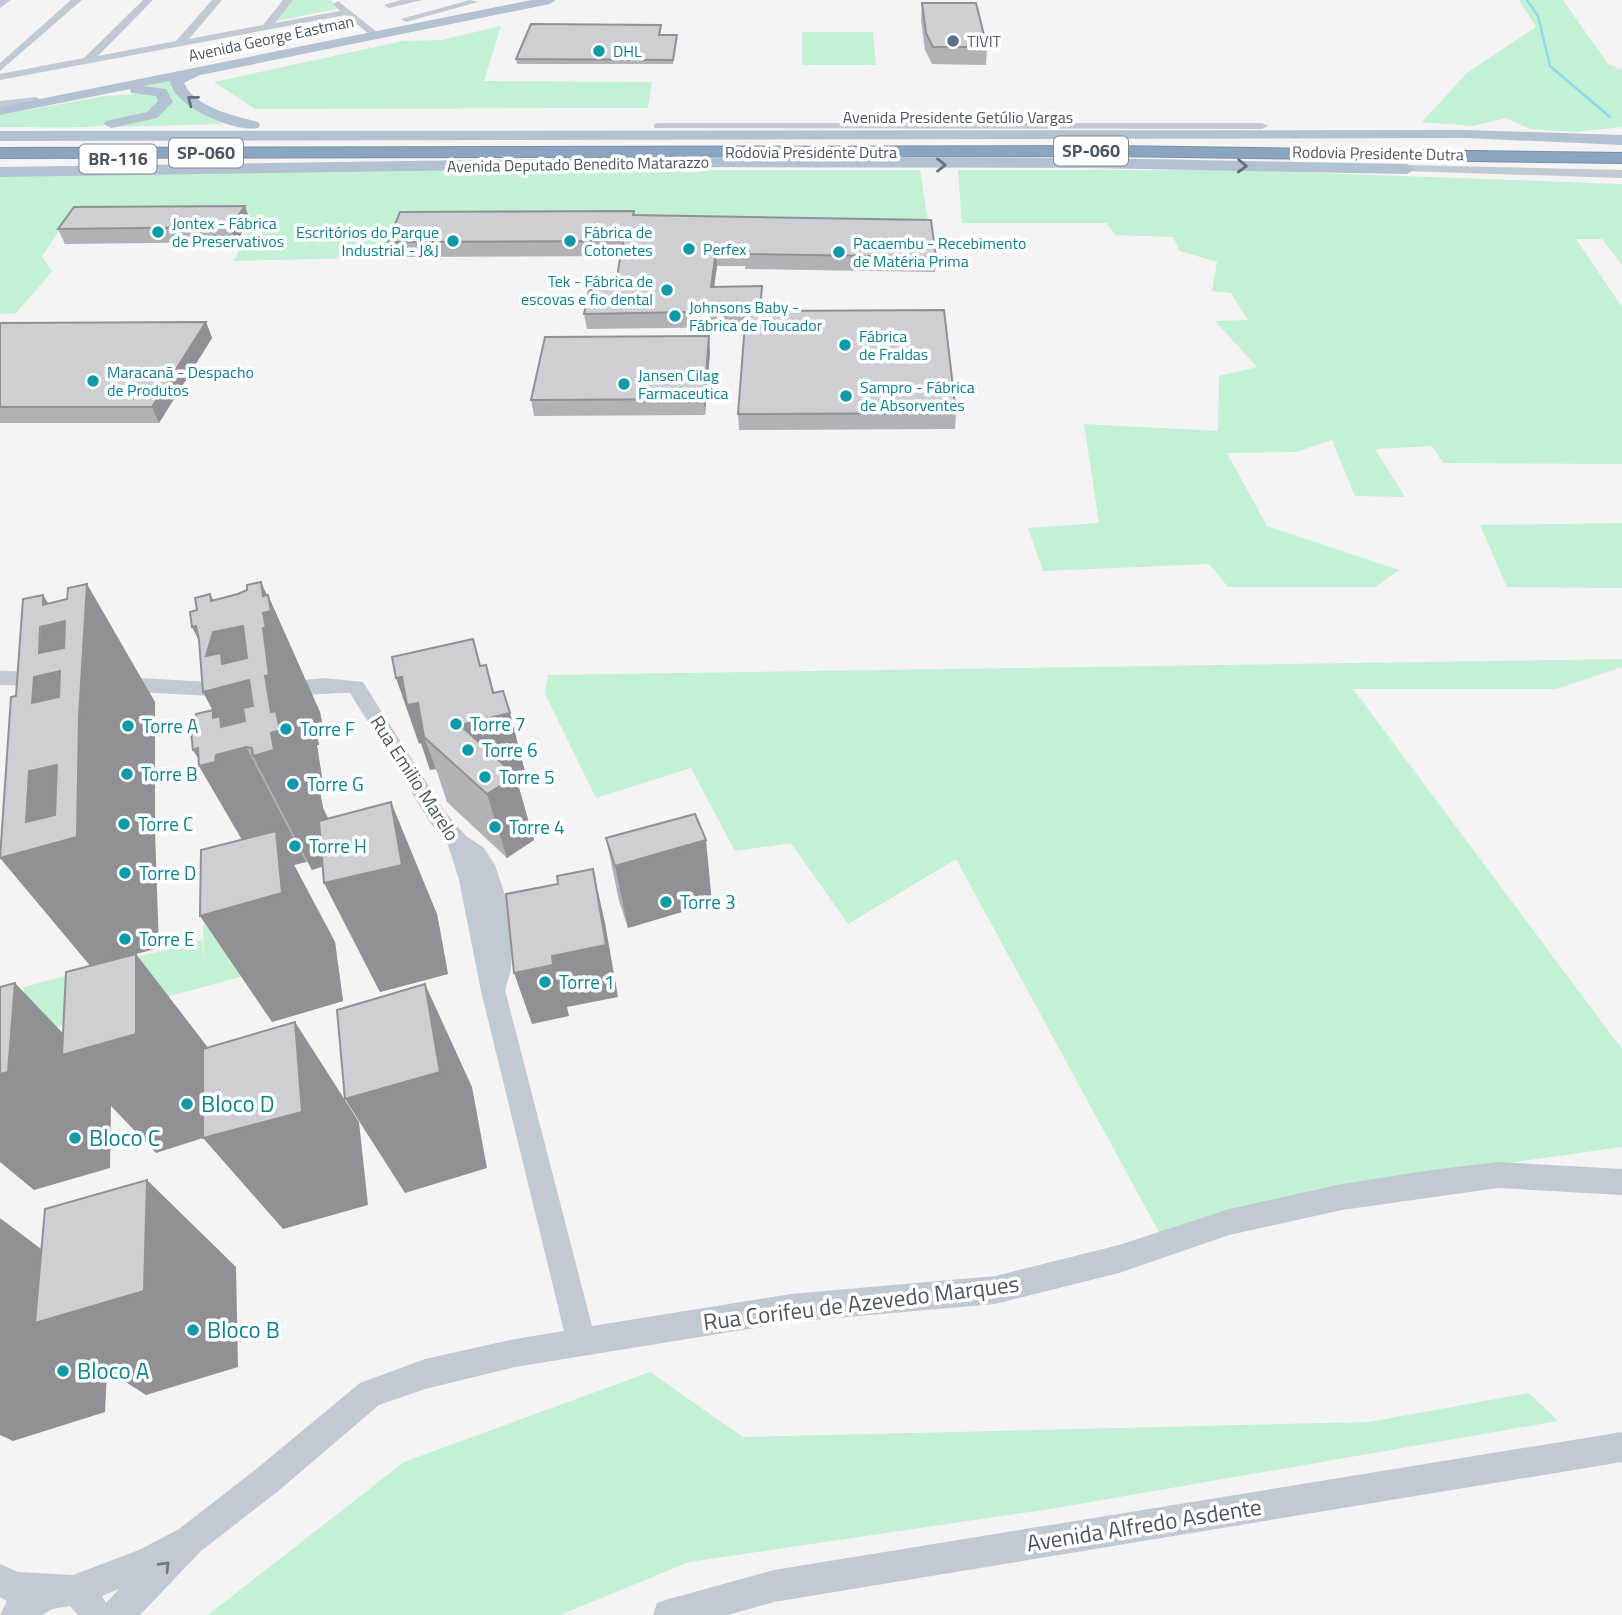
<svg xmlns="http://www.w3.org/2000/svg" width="1622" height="1615" viewBox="0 0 1622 1615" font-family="'Titillium Web',sans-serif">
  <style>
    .green { fill: #c3f1d5 }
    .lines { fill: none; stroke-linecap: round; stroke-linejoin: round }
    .stream { stroke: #90daee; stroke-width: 2.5 }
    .highway-casing { stroke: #7690ad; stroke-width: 2 }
    .minor { fill: #c1cad2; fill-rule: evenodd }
    .major { fill: #b3c2d1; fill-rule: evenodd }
    .highway { fill: #8ba5c1; fill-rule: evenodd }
    .wall { fill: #b0b2b7 }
    .shaded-wall { fill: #909195 }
    .building { fill: #cdcfd5; stroke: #909195; stroke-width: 2; fill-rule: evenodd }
    .oneway { stroke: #64717d }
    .oneway2 { stroke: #6e7983 }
    .service-dot { fill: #5c6f8a; stroke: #fff; stroke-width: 2.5 }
    .culture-dot { fill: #0f9aa8; stroke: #fff; stroke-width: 2.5 }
    .labels { text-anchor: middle; stroke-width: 7; stroke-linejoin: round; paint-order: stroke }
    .far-street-label { font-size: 16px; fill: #4a5661; stroke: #fff }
    .far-service-label { font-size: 16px; fill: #4e5e75; stroke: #fff; text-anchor: start }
    .far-culture-label { font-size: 16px; fill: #0d838f; stroke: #fff; text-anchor: start }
    .shield { fill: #fff; stroke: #808990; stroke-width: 2 }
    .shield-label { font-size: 18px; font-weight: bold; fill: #4a5661 }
    .culture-label { font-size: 19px; fill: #0d838f; stroke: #fff; text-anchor: start }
    .street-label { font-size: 19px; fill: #4a5661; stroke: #fff }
    .near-culture-label { font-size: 23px; fill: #0d838f; stroke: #fff; text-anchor: start }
    .near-street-label { font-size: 23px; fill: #4a5661; stroke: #fff }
  </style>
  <rect width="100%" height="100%" fill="#f5f3f3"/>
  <path class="green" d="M290 0H330L340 8 272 22Z
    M1519 0H1563L1608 64 1622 70V127L1576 132 1530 129 1506 118 1473 126 1422 122 1467 73 1536 27Z
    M501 26 484 81 652 82 648 108 255 109 214 82 403 41 442 40Z
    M802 32H873L876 65H802Z
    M175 77 170 87 222 124 112 127C133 122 160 120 172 100L127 87Z
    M153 93 161 98C157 103 152 111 147 114 109 133 42 126 0 127V115L105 96Z
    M298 170H920L930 234 404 226 392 257 234 261 254 218 67 219 42 256 52 272 16 313 0 314V177Z
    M958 170H1239L1622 184V265L1602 239H1576L1622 307V464L1443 463 1432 446 1375 449 1405 497 1355 496 1332 440 1296 452 1227 453 1267 526 1399 570 1375 587H1228L1209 564 1043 571 1028 528 1099 523 1084 424 1218 431 1219 376 1257 367 1215 321 1248 320 1231 293 1212 291 1217 262 1180 251 1173 237 1116 235 1106 223H962Z
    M1622 523V588L1507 587 1480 525Z
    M1622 659V667L1556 689H1353L1622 1049V1147L1493 1165 1160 1234 956 859 848 924 791 843 735 851 691 768 596 798 545 694 548 675Z
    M247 913 251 974 20 1037 24 987 202 940 204 960 203 925Z
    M650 1372 743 1437 1369 1422 1529 1393 1558 1421 1056 1508 689 1562 560 1615H208L404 1462Z"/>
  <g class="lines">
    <path class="stream" d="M1527 0 1538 16 1550 66 1610 117"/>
    <g class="highway-casing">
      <path id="highway" d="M1110 146 1622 153V163L1110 156 0 158V148Z"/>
    </g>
    <path class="minor" d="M0 0H11L0 8Z
      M71 0H82L0 71V63Z
      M143 0H153L98 56 176 41 212 0H222L189 39 263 25 283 0H293L275 23 340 11 333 4 338 1 377 32 369 34 346 15 0 80V74L84 58Z
      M401 0H422L389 8 384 5Z
      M470 0 478 2 406 22 401 19Z
      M36 97 41 100 40 102 0 107V101Z
      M658 123H1262L1268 126 1262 129 654 128V124Z
      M1407 165 1622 170V178L1403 171V167Z
      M0 671 43 672 50 674 53 679 50 684 43 686 0 685Z
      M117 677 232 683 239 685 242 690 239 695 232 697 117 691 110 689 107 684 110 679Z
      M324 678 363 682 445 812 466 836 484 848 495 865 506 898 512 936 511 970 505 990 592 1326 791 1294 995 1276 1119 1245 1229 1209 1342 1184 1431 1170 1498 1162 1622 1169V1195L1498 1188 1342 1210 1229 1235 1119 1273 995 1304 791 1322 515 1367 425 1389 379 1405 277 1492 201 1551 140 1615H78L70 1606 52 1609 42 1615H0L7 1601 0 1597V1564L18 1572 73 1575 139 1550 179 1529 255 1470 360 1383 425 1359 515 1339 564 1331 481 991 459 880 448 845 431 824 350 693C329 692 293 698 275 693L272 688 275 683ZM119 1589 106 1603 102 1596Z
      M1622 1432V1462L774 1602 728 1615H653L657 1603 669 1599 774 1570Z"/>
    <path class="major" d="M531 0H556L550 4 200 75 184 83C195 108 235 116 258 122L260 125 258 128C235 133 173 106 170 81L143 86 166 89 173 102 157 118 111 128 104 124 106 121 147 112 158 101 156 96 131 93 130 89 0 115V107Z
      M1466 130 1622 135V145L1466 138 0 141V131Z
      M677 157 1092 158 1407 164 1415 169 1407 174 1092 168 677 167 0 177V167Z"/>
    <use href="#highway" class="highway"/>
  </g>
  <path class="wall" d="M922 3 987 47 986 65 932 64 925 50 921 20Z
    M661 29 660 35 677 39 673 64H517L516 59Z
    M634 211 635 215 936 257 935 272 745 269V266H717L714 287 762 301 761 311 956 413 955 429 739 430 738 414 745 327 587 329 584 314 615 289 621 256 392 257 388 242Z
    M250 220 236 242 65 244 58 229Z
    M206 322 212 338 159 423H0V323Z
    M710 352 705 415 534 416 531 400Z
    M210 594 213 600 266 595 320 712 323 728 316 730 319 745H317L324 791 320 792 323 808 328 819 437 914 448 974 380 992 324 883 323 866 312 870 308 862H306L294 865 335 942 343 1001 272 1022 242 840 199 766 198 729 213 710 216 717 203 692 197 610Z
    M486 665 494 693 527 779 517 781 534 840 507 858 447 802 436 769 430 770 421 743 419 744 481 666Z
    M606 838 712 903 628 928 619 901Z"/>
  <path class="shaded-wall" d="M245 206 250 220 236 242 230 227Z
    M716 251 717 266 712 302 711 287Z
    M206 322 212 338 159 423 152 407Z
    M709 336 710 352 705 415 704 399Z
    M261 582 270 602 268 595 320 712 323 728 316 730 319 745H317L324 791 320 792 323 808 332 826 331 864 312 870 253 756 252 748 246 747 306 862 294 865 335 942 343 1001 272 1022 200 916 265 879 199 766 202 765 193 750 213 718V710L221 725 203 692 222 687 192 627 211 601 210 594 227 629 243 626 263 628V596Z
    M87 584 155 702V831L159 948 136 954 216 1058 295 1022 359 1122 368 1205 283 1229 203 1138 156 1153 111 1106 110 1168 34 1190 0 1162V1074L15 983 79 1050 92 968 0 858 26 822 34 677 39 653 43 595 60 622Z
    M486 665 501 716 510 713 527 779 517 781 534 840 507 858 487 794 460 725 495 717Z
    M402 677 418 703 424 737 436 769 430 770 421 743 419 744 396 678Z
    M391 802 437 914 448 974 380 992 324 883Z
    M706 840 712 903 628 928 615 866Z
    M593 869 605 923 618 997 567 1007 569 1016 532 1024 514 973 552 956Z
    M425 984 472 1087 487 1168 405 1193 345 1099Z
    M147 1180 236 1267 238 1367 146 1395 107 1370 105 1412 13 1441 0 1435V1218L110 1301Z"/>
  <path class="building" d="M922 3H976L987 47H933L926 33Z
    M531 24 661 25 659 35H677L673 60 516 59Z
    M245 206 230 227 58 229 74 207Z
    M634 211 633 215 931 220 936 257 745 254V251H716L711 287 762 286 760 311 944 310 956 413 738 414 746 311 584 314 589 290 615 289 623 241 388 242 400 212Z
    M206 322 152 407H0V323Z
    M709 336 704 399 531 400 545 337Z
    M261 582 263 596 268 595 271 611 263 613 266 628H263L269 675 265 676 271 712 276 711 280 730 271 733 274 750 253 756 252 748 246 747 216 755 215 762 199 766 198 748 193 750 191 732 198 729 196 714 213 710V718L220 716 221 727 245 721 243 708 253 706 249 680 203 692 199 640 196 626 192 627 190 612 197 610 195 598 210 594 211 601 238 594 247 590V585ZM243 626 247 658 222 664 221 653 206 656 213 632Z
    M87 584 79 716 77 837 0 858 11 697 16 696 23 599 43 595V605L67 599 68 588ZM65 621 64 648 39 653 40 627ZM60 671 59 697 32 703 34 677ZM57 765 55 815 26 822 29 771Z
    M473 639 480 666 486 665 493 693 503 691 510 713 460 725 516 776 487 794 424 737 418 703 407 705 402 677 396 678 392 657Z
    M391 802 402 865 324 883 319 821Z
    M695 814 706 840 615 866 606 838Z
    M276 831 282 893 200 916 201 850Z
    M593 869 606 945 552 956 553 965 514 973 506 894 558 884 557 876Z
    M136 954V1034L62 1055 66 972Z
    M15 983 8 1072 0 1074V987Z
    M425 984 440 1072 345 1099 337 1010Z
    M295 1022 302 1112 203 1138V1049Z
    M147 1180 144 1291 35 1323 45 1209Z"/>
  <defs><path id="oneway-chevron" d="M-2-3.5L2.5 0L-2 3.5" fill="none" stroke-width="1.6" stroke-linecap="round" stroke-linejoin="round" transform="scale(1.75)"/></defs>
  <g class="oneway">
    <use href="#oneway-chevron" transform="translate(192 100) rotate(-142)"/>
    <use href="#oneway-chevron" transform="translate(941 165)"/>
    <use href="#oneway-chevron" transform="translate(1242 166) rotate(2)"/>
  </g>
  <use class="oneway2" href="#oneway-chevron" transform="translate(165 1566) rotate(-46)"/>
  <circle class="service-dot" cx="953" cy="41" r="7"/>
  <g class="culture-dot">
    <circle cx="599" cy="51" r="7"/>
    <circle cx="158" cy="232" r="7"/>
    <circle cx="453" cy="241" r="7"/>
    <circle cx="570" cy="241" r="7"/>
    <circle cx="689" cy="249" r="7"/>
    <circle cx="839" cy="252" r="7"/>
    <circle cx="667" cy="290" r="7"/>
    <circle cx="675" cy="316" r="7"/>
    <circle cx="845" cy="345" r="7"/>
    <circle cx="93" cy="381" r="7"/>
    <circle cx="624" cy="384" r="7"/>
    <circle cx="846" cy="396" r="7"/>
    <circle cx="456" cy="724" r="7"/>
    <circle cx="128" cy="726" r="7"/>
    <circle cx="286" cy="729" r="7"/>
    <circle cx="468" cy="750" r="7"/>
    <circle cx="127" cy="774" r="7"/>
    <circle cx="485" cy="777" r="7"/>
    <circle cx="293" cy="784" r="7"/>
    <circle cx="124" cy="824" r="7"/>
    <circle cx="495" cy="827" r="7"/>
    <circle cx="295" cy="846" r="7"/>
    <circle cx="125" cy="873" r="7"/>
    <circle cx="666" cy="902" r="7"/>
    <circle cx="125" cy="939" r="7"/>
    <circle cx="545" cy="982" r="7"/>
    <circle cx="187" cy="1104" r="7"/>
    <circle cx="75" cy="1138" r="7"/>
    <circle cx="193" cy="1330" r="7"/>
    <circle cx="63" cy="1371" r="7"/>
  </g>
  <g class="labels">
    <g class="far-street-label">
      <text transform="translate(271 38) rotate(-12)" y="6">Avenida George Eastman</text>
      <text x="958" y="123">Avenida Presidente Getúlio Vargas</text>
      <text x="811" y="158">Rodovia Presidente Dutra</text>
      <text transform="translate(1378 153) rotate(1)" y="6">Rodovia Presidente Dutra</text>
      <text transform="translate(578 164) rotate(-1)" y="6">Avenida Deputado Benedito Matarazzo</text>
    </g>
    <g class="far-service-label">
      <text x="967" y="47">TIVIT</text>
    </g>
    <g class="far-culture-label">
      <text x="613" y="57">DHL</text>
      <text x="172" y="229">Jontex - Fábrica<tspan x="172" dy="18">de Preservativos</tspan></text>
      <text x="439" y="238" text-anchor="end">Escritórios do Parque<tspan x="439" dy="18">Industrial - J&amp;J</tspan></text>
      <text x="584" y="238">Fábrica de<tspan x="584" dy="18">Cotonetes</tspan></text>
      <text x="853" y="249">Pacaembu - Recebimento<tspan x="853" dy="18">de Matéria Prima</tspan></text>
      <text x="703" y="255">Perfex</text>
      <text x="653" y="287" text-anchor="end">Tek - Fábrica de<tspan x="653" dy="18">escovas e fio dental</tspan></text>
      <text x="689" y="313">Johnsons Baby -<tspan x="689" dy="18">Fábrica de Toucador</tspan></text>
      <text x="859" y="342">Fábrica<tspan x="859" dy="18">de Fraldas</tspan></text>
      <text x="107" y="378">Maracanã - Despacho<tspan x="107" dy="18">de Produtos</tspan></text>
      <text x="638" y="381">Jansen Cilag<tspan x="638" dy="18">Farmaceutica</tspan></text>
      <text x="860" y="393">Sampro - Fábrica<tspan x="860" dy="18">de Absorventes</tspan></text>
    </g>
    <g class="shield">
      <rect x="1054" y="136.5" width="74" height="29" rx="5"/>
      <rect x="169" y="138.5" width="74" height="29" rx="5"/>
      <rect x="79.5" y="144.5" width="77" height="29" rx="5"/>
    </g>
    <g class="shield-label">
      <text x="1091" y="157">SP-060</text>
      <text x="206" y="159">SP-060</text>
      <text x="118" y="165">BR-116</text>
    </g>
    <g class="culture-label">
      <text x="470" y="731">Torre 7</text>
      <text x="142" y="733">Torre A</text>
      <text x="300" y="736">Torre F</text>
      <text x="482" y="757">Torre 6</text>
      <text x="141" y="781">Torre B</text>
      <text x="499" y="784">Torre 5</text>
      <text x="307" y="791">Torre G</text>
      <text x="138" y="831">Torre C</text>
      <text x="509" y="834">Torre 4</text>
      <text x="309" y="853">Torre H</text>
      <text x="139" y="880">Torre D</text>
      <text x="680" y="909">Torre 3</text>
      <text x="139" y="946">Torre E</text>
      <text x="559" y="989">Torre 1</text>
    </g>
    <g class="street-label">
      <text transform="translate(415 778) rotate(57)" y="7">Rua Emilio Marelo</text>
    </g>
    <g class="near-culture-label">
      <text x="201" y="1112">Bloco D</text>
      <text x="89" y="1146">Bloco C</text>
      <text x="207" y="1338">Bloco B</text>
      <text x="77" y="1379">Bloco A</text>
    </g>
    <g class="near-street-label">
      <text transform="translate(861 1303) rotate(-7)" y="8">Rua Corifeu de Azevedo Marques</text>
      <text transform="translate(1144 1525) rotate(-9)" y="8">Avenida Alfredo Asdente</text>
    </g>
  </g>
</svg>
